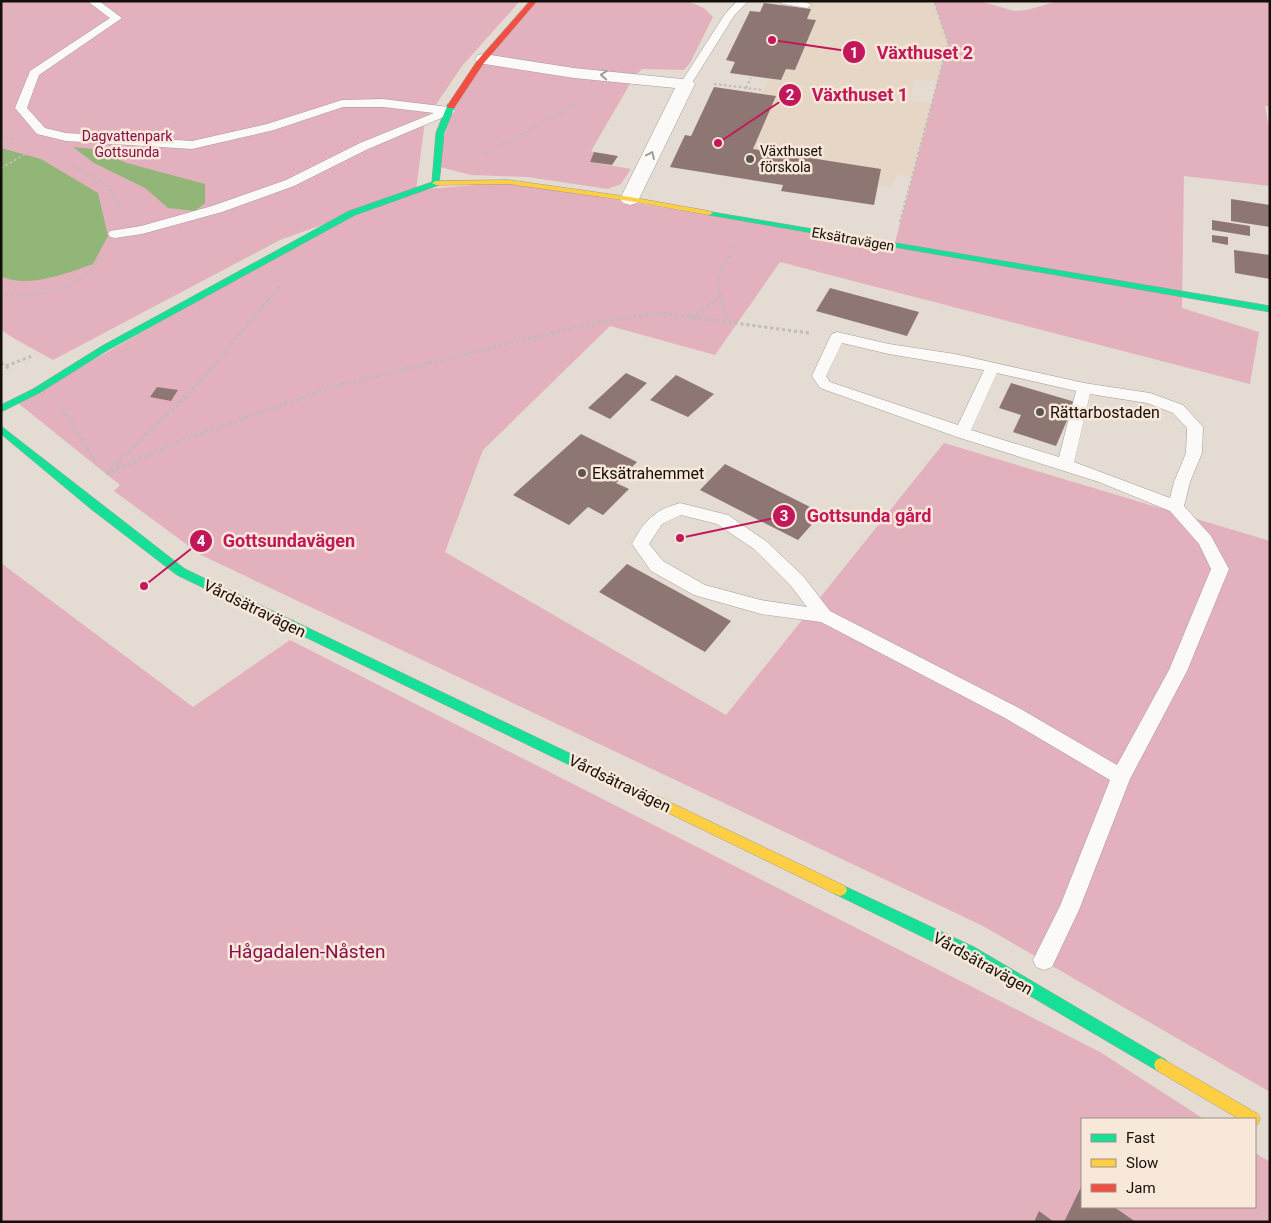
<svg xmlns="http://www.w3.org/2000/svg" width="1271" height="1223" viewBox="0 0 1271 1223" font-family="Roboto,sans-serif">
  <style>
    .built { fill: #e5d6c6 }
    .green { fill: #e3b1bd }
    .water { fill: #92b578 }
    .building { fill: #8e7772 }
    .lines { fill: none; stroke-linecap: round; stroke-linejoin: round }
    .lane-casing { stroke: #a29b95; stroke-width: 1 }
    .street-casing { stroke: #a29b95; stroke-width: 1 }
    .fast-casing { stroke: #a29b95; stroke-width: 1 }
    .slow-casing { stroke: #a29b95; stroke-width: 1 }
    .jam-casing { stroke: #a29b95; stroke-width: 1 }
    .path-far1 { stroke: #bfbcb9; stroke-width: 2; stroke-dasharray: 2.5 2.5; stroke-linecap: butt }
    .path { stroke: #bfbcb9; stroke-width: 3; stroke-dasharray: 3 3; stroke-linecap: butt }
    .lane { fill: #fbfaf8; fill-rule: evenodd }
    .street { fill: #fbfaf8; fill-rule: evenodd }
    .fast { fill: #16e098; fill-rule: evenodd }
    .slow { fill: #ffcf43; fill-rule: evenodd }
    .jam { fill: #f24e42; fill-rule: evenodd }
    .oneway { stroke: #9f9c99 }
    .poi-dot { fill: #5d5650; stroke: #f8e8d9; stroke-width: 2 }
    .labels { text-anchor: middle; stroke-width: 5; stroke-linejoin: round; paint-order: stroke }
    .far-park-label { font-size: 14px; fill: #880e4b; stroke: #f8e8d9 }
    .far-poi-label { font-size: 14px; fill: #150f0a; stroke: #f8e8d9; text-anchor: start }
    .far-street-label { font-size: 14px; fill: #150f0a; stroke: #f8e8d9 }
    .poi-label { font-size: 16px; fill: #150f0a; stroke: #f8e8d9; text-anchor: start }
    .street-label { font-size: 16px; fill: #150f0a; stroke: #f8e8d9 }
    .near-park-label { font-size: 19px; fill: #880e4b; stroke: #f8e8d9 }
    .leader { fill: none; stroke: #c2185b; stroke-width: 2 }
    .callout-dot { fill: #c2185b; stroke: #f8e8d9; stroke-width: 2 }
    .mark-label { font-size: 15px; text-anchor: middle; font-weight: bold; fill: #fff }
    .callout-label { font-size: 18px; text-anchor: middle; font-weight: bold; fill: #c2185b; stroke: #f8e8d9; stroke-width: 5; stroke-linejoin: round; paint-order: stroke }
  </style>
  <rect width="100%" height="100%" fill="#e4dbd3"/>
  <path class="built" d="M810 1H934L948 43 938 81 915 80 910 100 932 103 911 177 896 175 893 187 877 185 881 169 753 149 776 96 762 93 769 78 781 80 786 69 796 70 816 21 807 19 805 9Z"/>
  <path class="green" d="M1 1H520L462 66 425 121 416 190 509 182 894 246 948 43 934 1H980L1014 11 1027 10 1058 1H1270V106H1265L1270 133V186L1184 176 1182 308 1259 332 1250 384 780 262 715 355 610 326 483 450 445 552 726 715 944 443 1270 541V1092L983 926 201 555 114 491 120 485 18 403 344 217 280 240 53 360 15 339 1 330Z
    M534 1H687L704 8 713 17 690 63 684 70 642 69 634 77 591 151 594 152 590 162 631 169 621 184 608 189 527 177 471 175 436 166 456 95Z
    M1 563 193 707 290 640 1100 1052 1204 1119H1082V1207H1255V1153L1270 1162V1222H1Z"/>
  <path class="water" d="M73 147 92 149 127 163 205 184V203L195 211 168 208 145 188 94 163Z
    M1 148 41 159 98 193 108 236 93 264C69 273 25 289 1 276Z"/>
  <path class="building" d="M764 3 811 9 807 19 816 20 795 70 786 69 781 80 730 73 735 62 726 60 750 11 760 12Z
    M714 87 776 96 753 149 881 169 874 205 781 191 783 185 670 167 685 135 691 136Z
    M594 152 618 156 612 165 590 162Z
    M1231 199 1270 205V227L1231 221Z
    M1212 220 1250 226V236L1212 230Z
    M1212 235 1228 237V245L1212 242Z
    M1234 250 1270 255V279L1235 273Z
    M830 288 919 312 907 336 816 311Z
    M626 373 647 383 610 419 588 408Z
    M676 375 714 394 688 417 650 400Z
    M1011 383 1075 402 1056 446 1013 432 1021 415 999 408Z
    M157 387 178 390 171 401 150 397Z
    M581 434 637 462 616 483 629 489 603 515 588 507 569 525 513 495Z
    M725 464 822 513 798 540 700 490Z
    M627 564 731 621 705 652 599 592Z
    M1082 1185V1207H1114L1136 1222H1064Z
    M1039 1211 1054 1222H1034Z"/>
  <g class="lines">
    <g class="lane-casing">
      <path id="lane" d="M87 1H99L122 18 39 75 27 108 45 128 66 133 192 141 267 124 342 100 383 99 449 107 455 111 453 113 368 149 294 186 222 212 142 234 115 238 110 237 108 234 110 231 141 226 212 206 286 180 360 143 434 113 383 107H343L274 130 192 149 66 141 37 134 15 108 30 71 110 18Z
        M737 1H748L734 16 690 86H682L680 84 725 14Z
        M778 1H803L812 5 807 8 783 4Z
        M837 332 889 344 955 354 1084 383 1150 393 1183 405 1203 427 1202 453 1190 482 1184 506 1211 536 1229 569 1187 671 1130 779 1079 910 1052 967 1044 970 1036 967 1033 960 1060 906 1110 780 1005 718 821 622 761 614 694 595 651 571 632 544C645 520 653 511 680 503L728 515 766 541 803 576 830 611 1019 708 1117 765 1169 670 1211 569 1199 544 1170 511 1099 482 957 437 820 388 812 376 830 337 832 334ZM842 343 889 354 984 370 958 425 830 382 826 376ZM997 373 1076 391 1059 457 971 430ZM1090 394 1147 403 1173 413 1187 428 1186 453 1174 482 1170 498 1074 462ZM681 515 717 524 754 549 791 586 807 607 761 600 705 585 663 561 649 544 662 524Z"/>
    </g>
    <g class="street-casing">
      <path id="street" d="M484 54 574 68 692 80 695 84 637 203 630 205 623 203 620 199 675 88 574 78 478 63 475 59 478 55Z"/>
    </g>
    <g class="fast-casing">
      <path id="fast" d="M448 104 455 106 444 133 439 185 355 215 108 350 39 393 1 412V405L33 389 102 346 349 211 432 182 436 133Z
        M706 211 1270 306V312L709 215 705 213Z
        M1 426 185 569 592 764 594 768 592 772 588 773 584 772 177 575 91 509 1 434Z
        M840 884 974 947 1166 1060 1168 1065 1166 1070 1161 1072 1156 1070 964 957 835 894 833 890 835 886Z"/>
    </g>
    <g class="slow-casing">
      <path id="slow" d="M509 180 630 197 709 211 713 213 709 215 630 201 509 184 436 185 432 183 436 181Z
        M588 763 845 886 847 890 845 894 840 896 835 894 584 772 582 768 584 764Z
        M1161 1058 1258 1114 1260 1119 1258 1124 1255 1126V1119H1239L1156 1070 1154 1065 1156 1060Z"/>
    </g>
    <g class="jam-casing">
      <path id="jam" d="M530 1H537L483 64 454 108H448L447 106 477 61Z"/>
    </g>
    <path class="path-far1" d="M714 84 763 90
      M746 88 751 78
      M1 134 14 141
      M485 154 582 101
      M68 163 109 186 120 208
      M1 168 29 152
      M900 222 948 43 934 1
      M1 293C27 297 59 294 82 278 90 272 96 262 103 254
      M268 300 280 286
      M716 300 721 295
      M721 300C713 265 729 269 734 243"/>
    <path class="path" d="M721 299 727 321
      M691 316 708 307 717 299
      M1 363 11 370
      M6 366 32 356
      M60 410 68 416 97 465
      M106 473 188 395 269 299
      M106 474 180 441 335 386 598 322 659 313 809 333"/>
    <use href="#lane" class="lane"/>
    <use href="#street" class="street"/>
    <use href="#fast" class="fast"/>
    <use href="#slow" class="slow"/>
    <use href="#jam" class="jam"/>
  </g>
  <defs><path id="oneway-chevron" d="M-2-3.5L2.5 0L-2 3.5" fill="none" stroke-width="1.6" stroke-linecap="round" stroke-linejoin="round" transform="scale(1.25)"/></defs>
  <g class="oneway">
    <use href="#oneway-chevron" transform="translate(604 75) rotate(-176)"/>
    <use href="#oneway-chevron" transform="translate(651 155) rotate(-65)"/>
  </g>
  <g class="poi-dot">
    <circle cx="750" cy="159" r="5"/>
    <circle cx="1040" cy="412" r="5"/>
    <circle cx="582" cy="473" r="5"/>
  </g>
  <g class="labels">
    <g class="far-park-label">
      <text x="127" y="141">Dagvattenpark<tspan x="127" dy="16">Gottsunda</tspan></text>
    </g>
    <g class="far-poi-label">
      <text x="760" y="156">Växthuset<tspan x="760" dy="16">förskola</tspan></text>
    </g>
    <g class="far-street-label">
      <text transform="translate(853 239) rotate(10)" y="5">Eksätravägen</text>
    </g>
    <g class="poi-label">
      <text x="1050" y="418">Rättarbostaden</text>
      <text x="592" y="479">Eksätrahemmet</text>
    </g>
    <g class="street-label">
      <text transform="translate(255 608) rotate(26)" y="6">Vårdsätravägen</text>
      <text transform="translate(620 783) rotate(26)" y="6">Vårdsätravägen</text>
      <text transform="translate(983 963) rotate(29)" y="6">Vårdsätravägen</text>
    </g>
    <g class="near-park-label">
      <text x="307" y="958">Hågadalen-Nåsten</text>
    </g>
  </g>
  <path class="leader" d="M772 40L854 52M718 143L790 95M680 538L784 516M144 586L201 541"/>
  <g class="callout-dot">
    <circle cx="772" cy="40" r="5"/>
    <circle cx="718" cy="143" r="5"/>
    <circle cx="680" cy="538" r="5"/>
    <circle cx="144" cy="586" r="5"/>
    <circle cx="854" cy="52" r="12"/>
    <circle cx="790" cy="95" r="12"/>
    <circle cx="784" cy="516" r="12"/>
    <circle cx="201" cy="541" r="12"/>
  </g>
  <g class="mark-label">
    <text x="854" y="58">1</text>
    <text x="790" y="100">2</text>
    <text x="784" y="521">3</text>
    <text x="201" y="546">4</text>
  </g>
  <g class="callout-label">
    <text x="925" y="59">Växthuset 2</text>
    <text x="860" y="101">Växthuset 1</text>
    <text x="869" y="522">Gottsunda gård</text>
    <text x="289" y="547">Gottsundavägen</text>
  </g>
  <rect width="1271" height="1223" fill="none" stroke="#150f0a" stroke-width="5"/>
  <rect x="1081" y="1118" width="175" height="90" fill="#f8e8d9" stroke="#9d9186"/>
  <rect x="1091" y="1134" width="25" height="8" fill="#16e098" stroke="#9d9186"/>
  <text x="1126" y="1143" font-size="15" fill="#150f0a">Fast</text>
  <rect x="1091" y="1159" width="25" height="8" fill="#ffcf43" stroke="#9d9186"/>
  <text x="1126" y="1168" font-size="15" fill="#150f0a">Slow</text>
  <rect x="1091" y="1184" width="25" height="8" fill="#f24e42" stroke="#9d9186"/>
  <text x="1126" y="1193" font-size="15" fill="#150f0a">Jam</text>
</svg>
